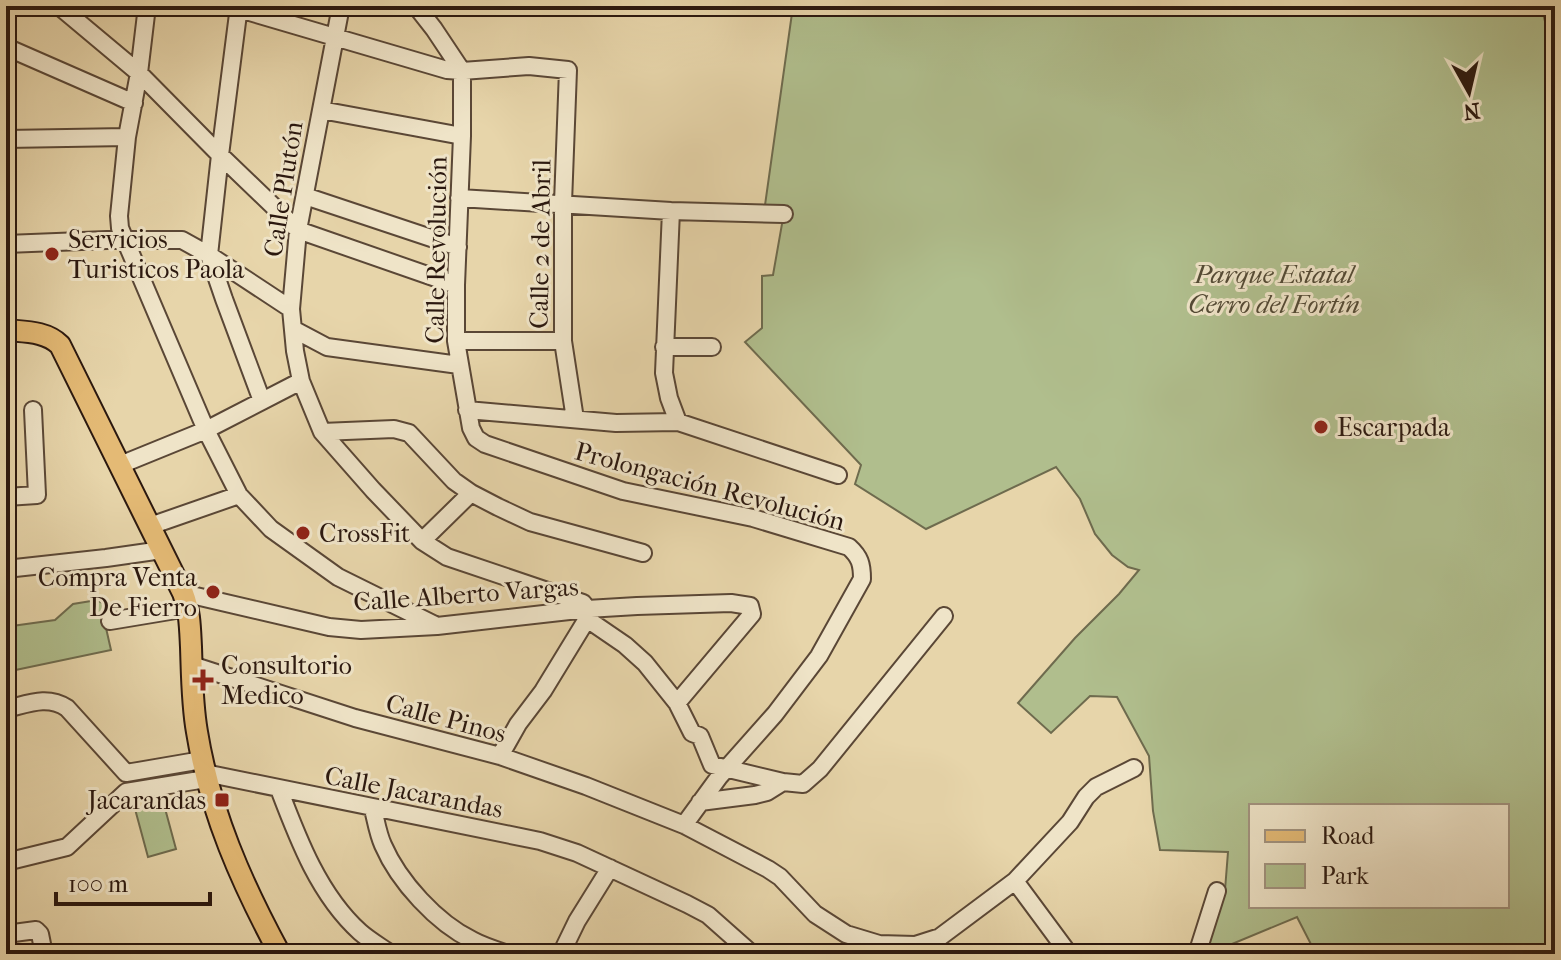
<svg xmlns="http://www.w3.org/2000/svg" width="1561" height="960" viewBox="0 0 1561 960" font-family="'IM FELL French Canon',serif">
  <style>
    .green { fill: #b0be8d; stroke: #6e6b4e; stroke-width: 2; fill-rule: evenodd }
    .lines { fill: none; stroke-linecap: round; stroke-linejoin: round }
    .minor-casing { stroke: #5a4736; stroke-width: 20 }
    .major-casing { stroke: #2b180f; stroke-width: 24 }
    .minor { stroke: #efe4c8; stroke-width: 16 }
    .major { stroke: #e4ba75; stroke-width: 20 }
    .poi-dot { fill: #8f2418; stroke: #efe4c8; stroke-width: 3 }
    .labels { text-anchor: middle; stroke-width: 6; stroke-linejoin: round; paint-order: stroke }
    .street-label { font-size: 26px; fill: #2b180f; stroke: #efe4c8 }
    .poi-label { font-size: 26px; fill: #2b180f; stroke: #efe4c8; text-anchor: start }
    .park-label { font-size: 26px; font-style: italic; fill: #534a35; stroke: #efe4c8 }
  </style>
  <rect width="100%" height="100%" fill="#e7d5aa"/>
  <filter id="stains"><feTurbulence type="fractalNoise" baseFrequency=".0025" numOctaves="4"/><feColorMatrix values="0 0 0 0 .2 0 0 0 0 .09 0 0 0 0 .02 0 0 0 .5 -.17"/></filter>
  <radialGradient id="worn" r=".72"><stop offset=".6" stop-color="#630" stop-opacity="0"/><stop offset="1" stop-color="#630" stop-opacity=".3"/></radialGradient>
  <path class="green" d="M793 6H1541L1555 60V954H1316L1297 917 1208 954H1200L1209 927 1225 890 1228 852 1160 850 1153 811 1149 756 1117 697 1090 696 1051 733 1018 703 1075 638 1119 594 1139 570 1128 567 1112 555 1095 534 1080 499 1056 467 926 529 855 484 861 465 745 342 762 328V276L773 275 785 207 765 205ZM1251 806H1507V906H1251Z
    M97 600 117 612 105 614 106 628 111 650 6 672V629L12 626 55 620 73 604Z
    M163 801 176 849 148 857 135 809Z"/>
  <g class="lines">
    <g class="minor-casing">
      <path id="minor" d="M59 6 139 73 220 155 298 230 456 285
        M147 6 139 73 127 137 119 216 120 228 206 430 239 495 271 529 338 577 437 626
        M229 6 447 70 462 71 529 66 568 70 563 203V341L575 419
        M239 6 220 155 209 255 224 299 262 401
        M341 6 298 230 291 309 295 351 301 381 322 432 373 490 422 541 447 557 583 603 587 609
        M416 6 434 29 462 71
        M6 47 134 103
        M462 71V136L456 285V341L471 428 476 438 485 444 623 491 753 518 849 547C860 557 862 564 862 579L819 656 775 714 719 777 684 825
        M321 110 462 136
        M6 139 127 137
        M305 196 458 247
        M459 198 671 211 784 214
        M671 211 664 373 669 398 678 422
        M6 244 107 240H182L209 255 291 309
        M293 329 327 347 459 365
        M456 341H563
        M664 347H712
        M467 410 616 423 678 422 838 475
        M322 432 394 429 409 433 454 481 471 493 498 507 530 522 643 553
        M120 465 206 430 301 381
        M6 497 37 495 33 410
        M150 526 239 495
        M422 541 471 493
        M6 569 106 558 162 550
        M183 593 329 627 361 630 437 626 587 609 637 606 731 603 750 606 752 614 677 703
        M587 619 625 645 645 663 677 703 692 733 700 736 712 765 783 782 803 784 820 769 944 616
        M110 621 188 608
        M192 665 355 718 500 756 586 786 684 825 768 869 780 877 815 914 846 934 879 944 915 945 940 937 1015 881 1070 822 1086 797 1096 787 1134 768
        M6 709C28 704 47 695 67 708L126 773 202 760
        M500 756 518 724 543 691 587 619V610
        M205 773 540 841 577 853 687 904 708 915 752 954
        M279 789C298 839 319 895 360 932 369 940 381 947 391 954
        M700 802 755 795 767 792 783 782
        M373 809C376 821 378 834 383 845 399 882 437 923 472 940 483 946 496 950 508 954
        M6 862 67 847 126 792 206 779
        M1015 881 1069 954
        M6 934 36 930 40 934 44 954
        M561 954 577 921 610 868
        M1197 954 1217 891"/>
    </g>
    <g class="major-casing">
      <path id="major" d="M6 330C25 332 46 331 60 345L183 593C190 611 190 628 191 647 192 675 192 704 197 732 210 812 242 884 280 954"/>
    </g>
    <use href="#minor" class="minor"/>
    <use href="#major" class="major"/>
  </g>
  <g class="poi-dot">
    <circle cx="52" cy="254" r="8"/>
    <circle cx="1321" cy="427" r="8"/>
    <circle cx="303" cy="533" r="8"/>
    <circle cx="213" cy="592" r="8"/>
    <path d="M199 668h8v8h8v8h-8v8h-8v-8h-8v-8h8z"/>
    <rect x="214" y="792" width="16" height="16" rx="4"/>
  </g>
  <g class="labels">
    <g class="street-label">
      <text transform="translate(283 189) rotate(-81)" y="9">Calle Plutón</text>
      <text transform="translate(540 244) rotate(-89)" y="9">Calle 2 de Abril</text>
      <text transform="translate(436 250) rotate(-89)" y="9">Calle Revolución</text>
      <text transform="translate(710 486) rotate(15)" y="9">Prolongación Revolución</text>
      <text transform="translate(466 594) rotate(-4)" y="9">Calle Alberto Vargas</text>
      <text transform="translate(446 718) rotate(15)" y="9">Calle Pinos</text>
      <text transform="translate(414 792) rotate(11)" y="9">Calle Jacarandas</text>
    </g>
    <g class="poi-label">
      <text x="68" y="248">Servicios<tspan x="68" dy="30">Turisticos Paola</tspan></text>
      <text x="1337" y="436">Escarpada</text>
      <text x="319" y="542">CrossFit</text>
      <text x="197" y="586" text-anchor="end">Compra Venta<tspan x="197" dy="30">De Fierro</tspan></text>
      <text x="221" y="674">Consultorio<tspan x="221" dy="30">Medico</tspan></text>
      <text x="206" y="809" text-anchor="end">Jacarandas</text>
    </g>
    <g class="park-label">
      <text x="1274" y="283">Parque Estatal<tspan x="1274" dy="30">Cerro del Fortín</tspan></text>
    </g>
  </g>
  <rect width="1561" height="960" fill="none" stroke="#e7d5aa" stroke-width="32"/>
  <rect x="8" y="8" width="1545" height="944" fill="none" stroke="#2b180f" stroke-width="4"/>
  <rect x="16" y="16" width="1529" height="928" fill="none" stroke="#2b180f" stroke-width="2"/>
  <rect x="1249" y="804" width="260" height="104" fill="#efe4c8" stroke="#a1927e" stroke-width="2"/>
  <rect x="1265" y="830" width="40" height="12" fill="#e4ba75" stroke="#a1927e" stroke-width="2"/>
  <text x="1321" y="844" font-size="24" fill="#2b180f">Road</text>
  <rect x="1265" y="864" width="40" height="24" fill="#b0be8d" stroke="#a1927e" stroke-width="2"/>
  <text x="1321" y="884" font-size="24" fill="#2b180f">Park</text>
  <g transform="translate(1469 92) rotate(172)" stroke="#efe4c8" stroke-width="6" paint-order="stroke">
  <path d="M0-6L14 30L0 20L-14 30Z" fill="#2b180f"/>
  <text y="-12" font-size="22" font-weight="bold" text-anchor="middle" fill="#2b180f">N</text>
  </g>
  <path d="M56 892v12h154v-12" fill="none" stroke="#2b180f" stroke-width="4"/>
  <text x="68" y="892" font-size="24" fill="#2b180f" stroke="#efe4c8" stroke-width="6" paint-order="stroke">100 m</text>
  <rect width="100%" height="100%" filter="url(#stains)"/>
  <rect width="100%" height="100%" fill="url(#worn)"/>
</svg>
